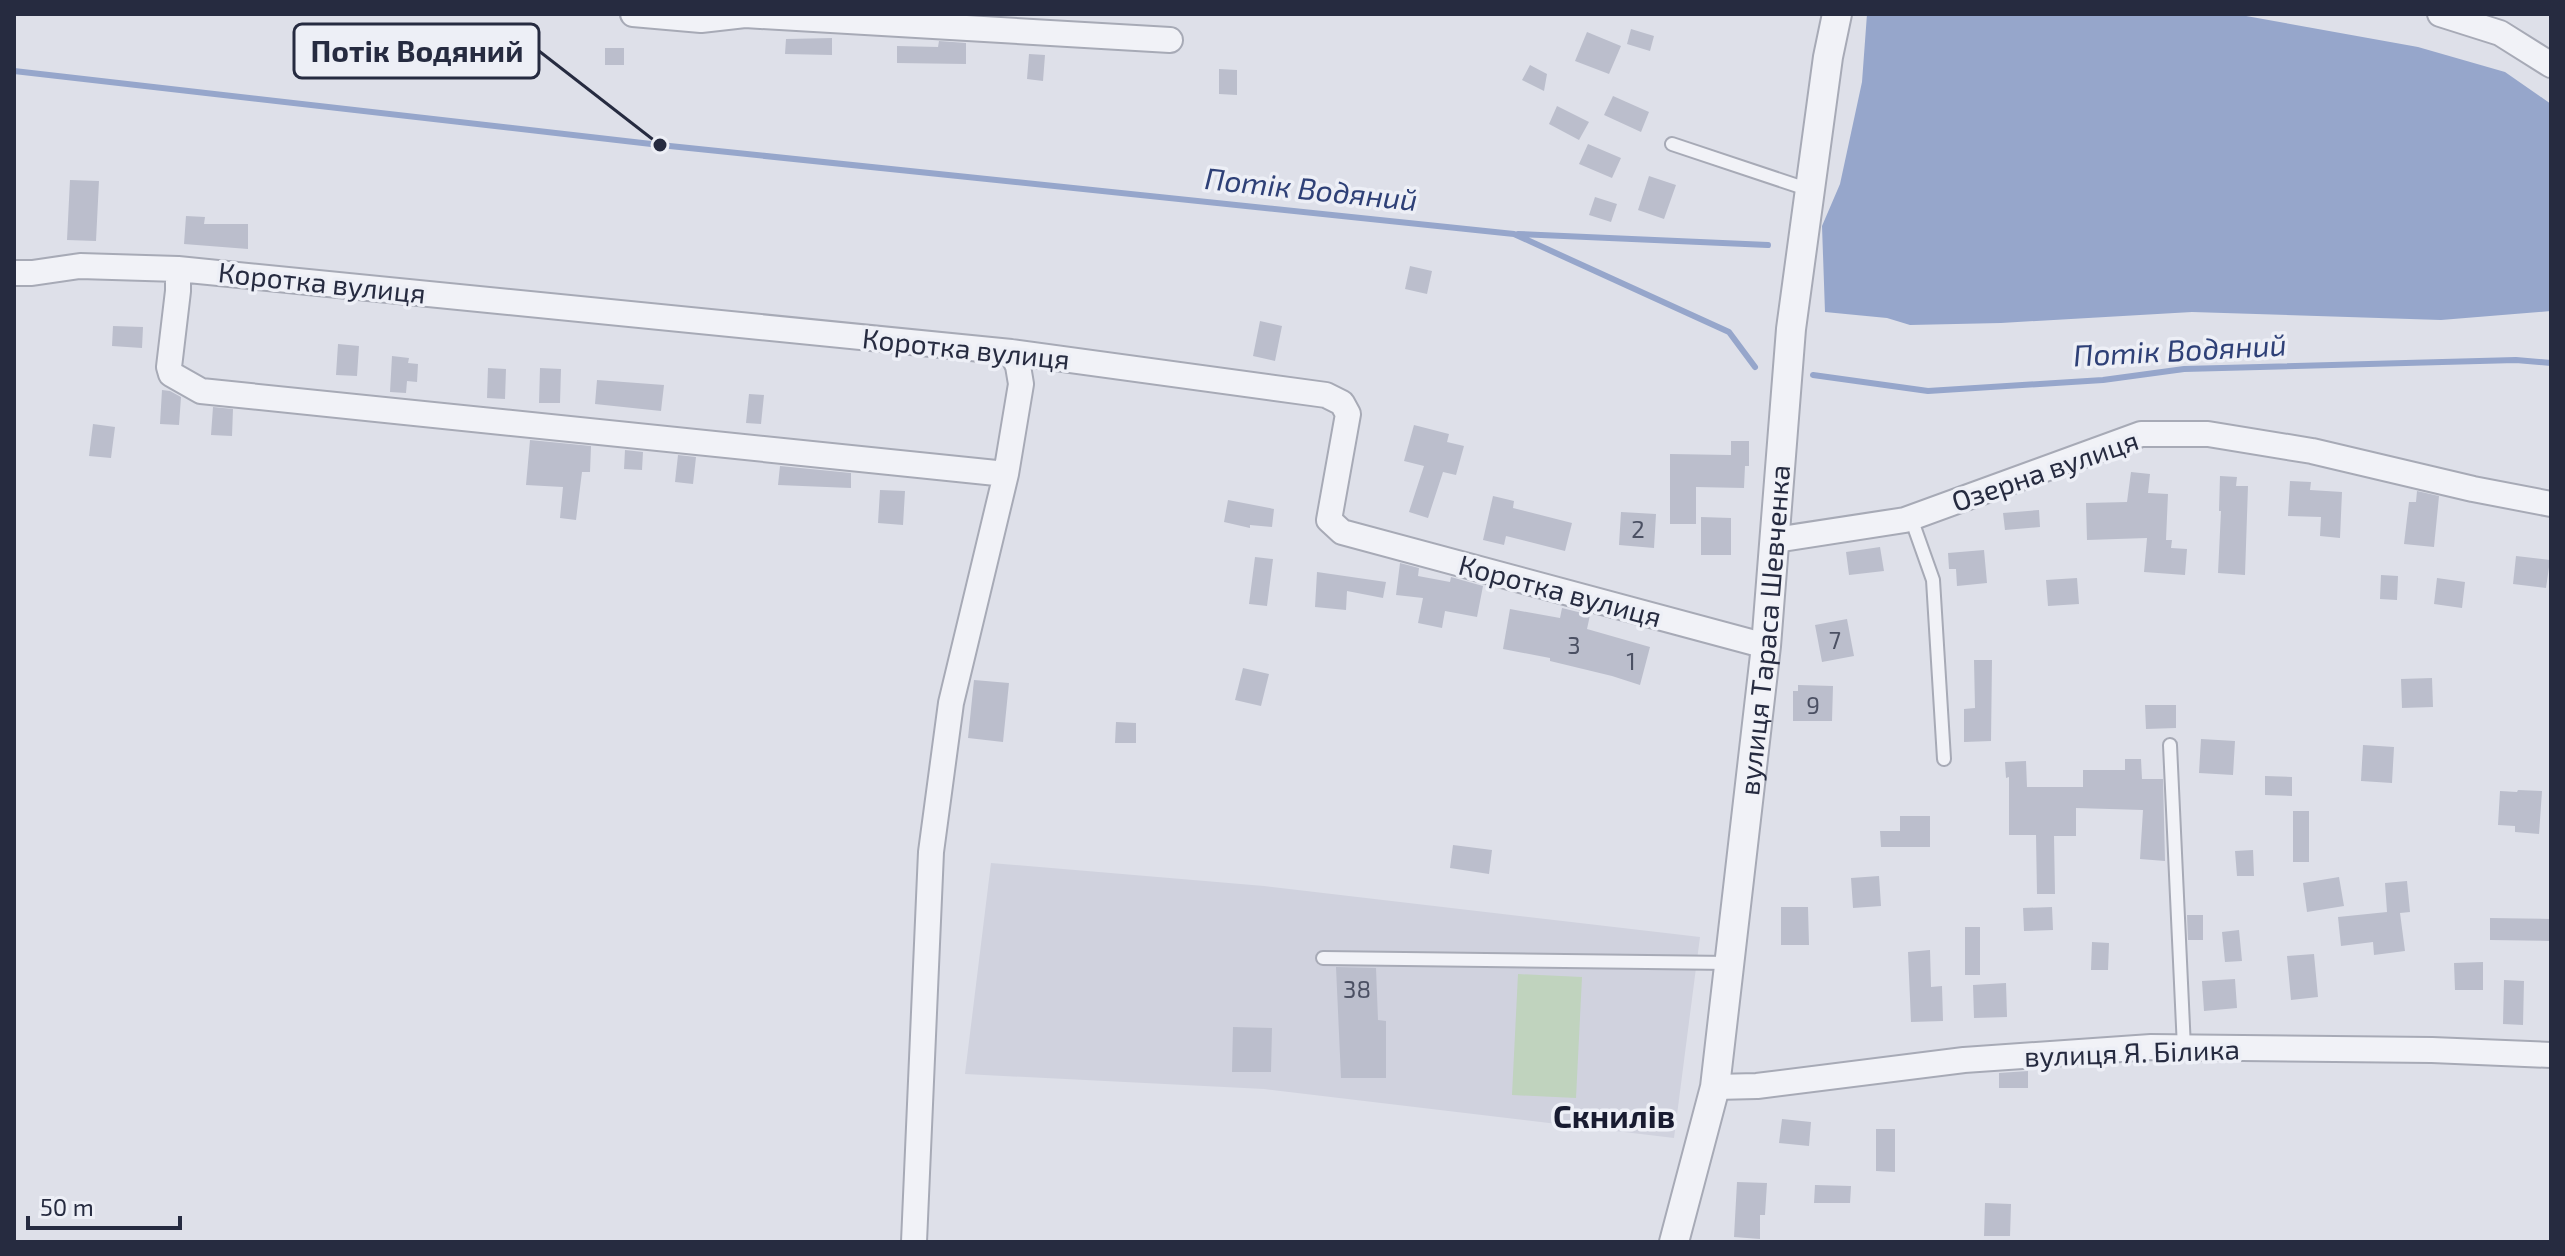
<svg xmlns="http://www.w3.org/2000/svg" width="2565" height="1256" viewBox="0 0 2565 1256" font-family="'Exo 2',sans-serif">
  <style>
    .built { fill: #d0d2de }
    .green { fill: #c0d3be }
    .water { fill: #96a6cb }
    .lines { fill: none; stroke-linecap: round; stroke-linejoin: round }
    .stream { stroke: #96a6cb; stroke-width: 6 }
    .building { fill: #bbbecc }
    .service-casing { stroke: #a7aab6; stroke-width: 16 }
    .minor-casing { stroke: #a7aab6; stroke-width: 28 }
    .tertiary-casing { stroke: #a7aab6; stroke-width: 32 }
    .service { stroke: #f1f2f7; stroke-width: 12 }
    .minor { stroke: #f1f2f7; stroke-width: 24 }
    .tertiary { stroke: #f1f2f7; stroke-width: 28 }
    .labels { text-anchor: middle; stroke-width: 7; stroke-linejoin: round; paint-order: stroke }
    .number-label { font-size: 24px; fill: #4b5063 }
    .street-label { font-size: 28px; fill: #262b40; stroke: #edeff6 }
    .water-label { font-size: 30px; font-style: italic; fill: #2e4077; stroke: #edeff6 }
    .quarter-label { font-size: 32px; font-weight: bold; fill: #191c31; stroke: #edeff6 }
    .leader { fill: none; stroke: #262b40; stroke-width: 3 }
    .callout-dot { fill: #262b40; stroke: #edeff6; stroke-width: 3 }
    .callout { fill: #edeff6; stroke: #262b40; stroke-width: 3 }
    .callout-label { font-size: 30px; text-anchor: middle; font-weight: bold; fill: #262b40 }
  </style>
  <rect width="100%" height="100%" fill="#dee0e9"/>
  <path class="built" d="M991 863 1264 886 1700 937 1674 1138 1264 1089 965 1074Z"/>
  <path class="green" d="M1518 974 1582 977 1576 1098 1512 1095Z"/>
  <path class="water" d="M1867 14H2235L2418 47 2505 72 2551 104V311L2441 320 2192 312 2001 323 1910 325 1887 318 1825 312 1822 226 1840 184 1862 82Z"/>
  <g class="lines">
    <path class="stream" d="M14 71 660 145 1514 234 1729 332 1755 367
      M1518 234 1768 245
      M1813 375 1928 391 2103 380 2184 369 2516 360 2551 363"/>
  </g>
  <path class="building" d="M1631 29 1654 36 1650 51 1627 44Z
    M1587 32 1621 46 1609 74 1575 61Z
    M832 38V55L785 54 786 39Z
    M939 41 966 43V64L897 63V46L938 47Z
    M605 48H624V65H605Z
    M1029 54 1045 55 1043 81 1027 79Z
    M1530 65 1547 74 1544 91 1522 80Z
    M1219 69 1237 70V95L1219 94Z
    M1613 96 1649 112 1641 132 1604 115Z
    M1557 106 1589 122 1579 140 1549 124Z
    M1588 144 1621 158 1612 178 1579 164Z
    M1649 176 1676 185 1664 219 1638 210Z
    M70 180 99 181 96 241 67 240Z
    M1595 197 1617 204 1611 222 1589 215Z
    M186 216 205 217 204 224H248V249L184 244Z
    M1410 266 1432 271 1427 294 1405 289Z
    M1260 321 1282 326 1275 361 1253 356Z
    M113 326 143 327 142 348 112 346Z
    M338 344 359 346 357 376 336 375Z
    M392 356 409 358 408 363 418 364 417 382 407 381 406 393 390 392Z
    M488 368 506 369 505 399 487 398Z
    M540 368 561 369 560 403H539Z
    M597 380 664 385 661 411 595 404Z
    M162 390 170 391 181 397 179 425 160 424Z
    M749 394 764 395 761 424 746 423Z
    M213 407 233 409 232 436 211 435Z
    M93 424 115 427 111 458 89 456Z
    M1414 425 1449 434 1447 442 1464 446 1456 475 1443 472 1428 518 1409 512 1424 466 1404 461Z
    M530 440 591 446 590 472H582L576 520 560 518 563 487 526 485Z
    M1731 441H1749V466H1745L1744 488 1696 487V524H1670V454L1731 455Z
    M625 450 643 452 642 470 624 469Z
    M678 455 696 457 693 484 675 482Z
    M780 466 851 473V488L778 485Z
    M2131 472 2150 474 2148 493 2168 494 2166 540H2172L2171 548 2187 549 2185 575 2144 572 2147 538 2087 540 2086 503 2127 502Z
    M2220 476 2237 477 2236 486H2248L2245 575 2218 573 2221 511H2219Z
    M2290 481 2311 482 2310 490 2342 492 2340 538 2320 536 2321 517 2288 516Z
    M880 490 905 491 903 525 878 523Z
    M2417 491 2439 496 2434 547 2404 544 2409 502H2416Z
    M1493 496 1514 501 1513 508 1572 523 1565 551 1506 536 1504 545 1483 540Z
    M1228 500 1274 509 1272 527 1250 525V528L1224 522Z
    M2039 510 2040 527 2005 530 2003 513Z
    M1621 512 1656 514 1654 548 1619 545Z
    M1701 517 1731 518V555H1701Z
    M1880 547 1884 571 1849 575 1846 552Z
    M1984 550 1987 583 1957 586 1956 569H1949L1948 553Z
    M2516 556 2550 560 2546 588 2513 584Z
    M1255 557 1273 559 1267 606 1249 604Z
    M1400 563 1419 568 1418 576 1450 582 1451 577 1483 586 1477 617 1445 611 1442 628 1418 623 1423 598 1396 595Z
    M1317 572 1386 582 1383 598 1347 591 1346 610 1315 607Z
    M2381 575 2398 576 2397 600 2380 599Z
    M2077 578 2079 604 2048 606 2046 580Z
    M2437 578 2465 582 2462 608 2434 604Z
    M1562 608 1590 615 1587 629 1650 647 1640 685 1612 676 1550 661V658L1503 649 1510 609 1560 618Z
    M1847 619 1854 656 1822 662 1815 625Z
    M1974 660H1992L1991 741 1964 742V709L1975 708Z
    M1243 668 1269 674 1261 706 1235 700Z
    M2432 678 2433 707 2402 708 2401 679Z
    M974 680 1009 683 1003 742 968 738Z
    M1798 685 1833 686 1832 721H1793V691H1798Z
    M2145 705H2176V728L2146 729Z
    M1116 722 1136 723V743H1115Z
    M2201 739 2235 741 2233 775 2199 773Z
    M2363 745 2394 747 2392 783 2361 781Z
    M2125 759H2141L2142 779H2163L2165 861 2140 859 2143 810 2076 808V836H2054L2055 894H2037L2036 835H2009V777L2006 778 2005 762 2026 761 2027 787H2083V770H2125Z
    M2265 776 2292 777V796L2265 795Z
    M2518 790 2542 791 2539 834 2515 832V826L2498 825 2500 791 2517 792Z
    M2293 811H2309V862H2293Z
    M1900 816H1930V847H1881L1880 831H1900Z
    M1453 845 1492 850 1489 874 1450 868Z
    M2253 850 2254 876H2237L2235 851Z
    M1879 876 1881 906 1853 908 1851 878Z
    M2339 877 2344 906 2307 912 2303 883Z
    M2407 881 2410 912 2400 913 2405 951 2374 955 2373 942 2341 946 2338 917 2387 912 2385 883Z
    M1781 907H1808L1809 945H1781Z
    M2052 907 2053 930 2024 931 2023 908Z
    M2187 915H2203V940H2188Z
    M2490 918 2551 919V941L2490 940Z
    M1965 927H1980V975H1965Z
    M2239 930 2242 961 2225 962 2222 932Z
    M2092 942 2109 943 2108 970H2091Z
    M1930 950 1931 987 1942 986 1943 1021 1911 1022 1908 952Z
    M2314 954 2318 997 2291 1000 2287 956Z
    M2483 962V990H2455L2454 963Z
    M1336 967 1376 968 1378 1020 1386 1021V1078H1341Z
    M2235 979 2237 1008 2204 1011 2202 981Z
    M2504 980 2524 981 2523 1025 2503 1024Z
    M2006 983 2007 1017 1974 1018 1973 985Z
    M1233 1027 1272 1028 1271 1072H1232Z
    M2028 1071V1088H1999V1073Z
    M1782 1119 1811 1122 1809 1146 1779 1143Z
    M1876 1129H1895V1172L1876 1171Z
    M1737 1182 1767 1183 1765 1215H1760V1239L1734 1237Z
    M1815 1185 1851 1186 1850 1203H1814Z
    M1985 1203 2011 1204 2010 1236H1984Z"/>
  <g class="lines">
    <g class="service-casing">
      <path id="service" d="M1672 144 1810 190
        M1911 518 1933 580 1944 759
        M2170 745 2184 1048
        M1323 958 1729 963"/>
    </g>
    <g class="minor-casing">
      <path id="minor" d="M633 14 701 20 745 15 1170 40
        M2440 14 2500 33 2551 65
        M178 269V291L169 367 171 374 201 391 1006 474
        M14 273H32L80 266 178 269 1011 352 1326 395 1342 403 1348 414 1329 520 1342 532 1766 646
        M1775 540 1905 520 2141 434H2208L2312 451 2473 489 2551 504
        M1715 1087 1757 1086 1964 1060 2151 1047 2432 1050 2551 1055
        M914 1242 931 852 951 703 1006 474 1021 384 1018 366 1011 352"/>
    </g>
    <g class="tertiary-casing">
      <g id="tertiary">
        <path id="s1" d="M1674 1242 1715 1087 1766 646 1791 329 1828 57 1837 14"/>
      </g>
    </g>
    <use href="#service" class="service"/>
    <use href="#minor" class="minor"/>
    <use href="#tertiary" class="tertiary"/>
  </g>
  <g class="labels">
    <g class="number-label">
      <text x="1638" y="538">2</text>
      <text x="1835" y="649">7</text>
      <text x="1574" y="654">3</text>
      <text x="1631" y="670">1</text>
      <text x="1813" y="714">9</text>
      <text x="1357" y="998">38</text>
    </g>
    <g class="street-label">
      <text transform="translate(322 283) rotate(6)" y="10">Коротка вулиця</text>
      <text transform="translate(966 349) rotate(6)" y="10">Коротка вулиця</text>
      <text transform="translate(2045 471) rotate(-19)" y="10">Озерна вулиця</text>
      <text transform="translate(1560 591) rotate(15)" y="10">Коротка вулиця</text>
      <text dy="10" stroke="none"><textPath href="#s1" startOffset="620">вулиця Тараса Шевченка</textPath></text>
      <text transform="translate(2132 1053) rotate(-2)" y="10">вулиця Я. Білика</text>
    </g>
    <g class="water-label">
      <text transform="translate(1311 190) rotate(6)" y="10">Потік Водяний</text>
      <text transform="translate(2180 351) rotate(-3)" y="10">Потік Водяний</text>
    </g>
    <g class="quarter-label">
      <text x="1614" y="1128">Скнилів</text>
    </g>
  </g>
  <path class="leader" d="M660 145L539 51"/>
  <circle class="callout-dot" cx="660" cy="145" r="8"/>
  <rect class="callout" x="294" y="24" width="245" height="54" rx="8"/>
  <g class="callout-label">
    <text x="417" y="62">Потік Водяний</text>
  </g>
  <rect width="2565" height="1256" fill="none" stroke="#262b40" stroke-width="32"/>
  <path d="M28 1216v12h152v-12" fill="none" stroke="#262b40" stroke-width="4"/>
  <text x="40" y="1216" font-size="24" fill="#262b40" stroke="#edeff6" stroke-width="6" paint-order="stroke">50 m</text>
</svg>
